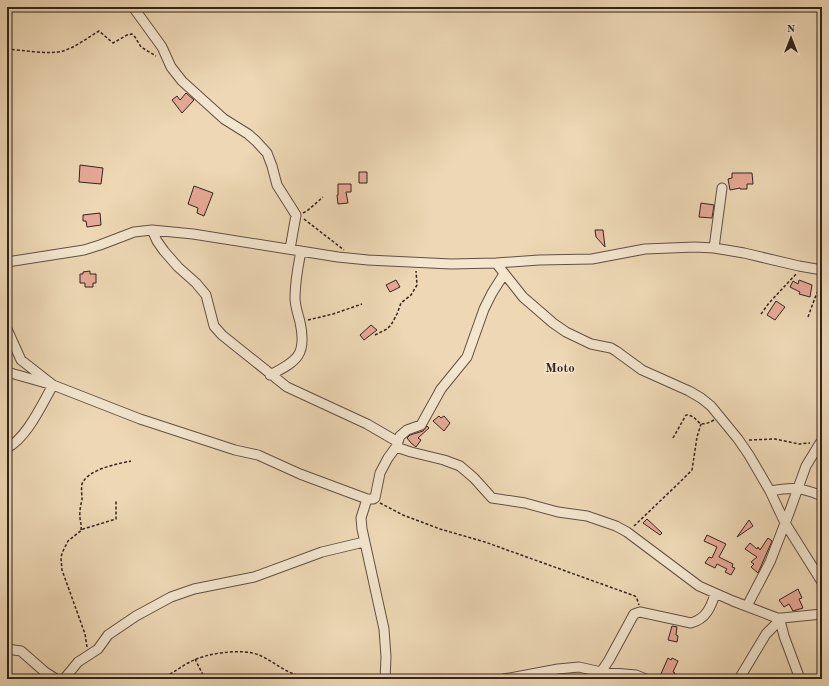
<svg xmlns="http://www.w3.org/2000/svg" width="829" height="686" viewBox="0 0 829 686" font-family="'Old Standard TT',serif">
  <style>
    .building { fill: #e7a997; stroke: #33231d }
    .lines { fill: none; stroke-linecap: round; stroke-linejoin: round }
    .minor-casing { stroke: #625043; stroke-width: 11 }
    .path { stroke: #33231d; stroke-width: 1.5; stroke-dasharray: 3 2; stroke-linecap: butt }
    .minor { stroke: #f3e5ce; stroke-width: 9 }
    .labels { text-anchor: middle; stroke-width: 3.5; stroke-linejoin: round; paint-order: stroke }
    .quarter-label { font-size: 13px; font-weight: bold; fill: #33231d; stroke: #f3e5ce }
  </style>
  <rect width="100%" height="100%" fill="#edd7b4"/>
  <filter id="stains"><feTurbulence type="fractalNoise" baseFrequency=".005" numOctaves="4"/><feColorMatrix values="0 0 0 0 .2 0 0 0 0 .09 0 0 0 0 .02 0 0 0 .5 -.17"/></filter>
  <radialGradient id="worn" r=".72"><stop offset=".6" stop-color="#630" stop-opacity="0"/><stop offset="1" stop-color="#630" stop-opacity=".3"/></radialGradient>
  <path class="building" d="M186 93 194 100 182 113 172 100 177 96 180 100Z
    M80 165 103 168 101 184 79 182Z
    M359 172H367V183H359Z
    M732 173H752L753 184H747V189H740V188L730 190 728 179 732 178Z
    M338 184H351V192H346L348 203 338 204 337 195H338Z
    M194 186 213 193 204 216 197 213 198 208 188 204Z
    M701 203 714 205 712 218 699 217Z
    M100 213 101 225 87 227 86 221H83V215Z
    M595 230H603L605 247 596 237Z
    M90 271V274H96V283H93V287H85V283H80V274H83V272Z
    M396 280 400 287 390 292 386 285Z
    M799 280 812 285 810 297 799 294 800 292 790 287 793 281 798 284Z
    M776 301 785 307 775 320 767 315Z
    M371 325 377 330 364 340 360 335Z
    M439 416 441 418 444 416 450 423 444 431 433 421Z
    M427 426 429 428 418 438 421 440 416 447 411 443 407 438 410 435 423 431Z
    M647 519 662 533 660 535 643 523Z
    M749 520 753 526 737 537Z
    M707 535 726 544 719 557 733 564 732 567 735 568 731 575 725 572 727 569 717 564 715 568 705 563 709 557 712 558 717 547 704 541Z
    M768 538 772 541 758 573 751 567 754 564 751 562 757 557 745 549 750 543 757 549 758 547 760 550Z
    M798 589 802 598 799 599 803 608 793 611 789 604 784 607 779 600Z
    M672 626 677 627 676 635 678 636 677 642 668 640Z
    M668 658 671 660 672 658 678 661 673 672 675 673 672 679H666L660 676Z"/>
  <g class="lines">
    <g class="minor-casing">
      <path id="minor" d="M133 7 162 47 171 67 182 81 224 119 248 134 256 141 267 153 272 166 277 185 296 215 290 249
        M152 230 157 241 164 251 178 267 196 283 206 295 214 326 222 335 287 387 367 424 398 442
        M714 248 722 188
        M7 262 84 250 100 245 134 232 152 230 193 234 338 257 368 260 451 264 496 263 539 260 592 259 645 249 695 247 714 248 744 253 799 266 822 270
        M496 263 523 297 553 323 566 332 591 344 611 348 616 351 642 370 689 391 701 398 711 406 738 439 749 455 770 491 785 523 822 582
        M7 329 21 360 53 385 140 419 235 450 258 455 300 474 367 499
        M7 372 53 385C42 404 27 438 7 448
        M270 375C298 361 307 354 300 322 298 314 295 306 295 298 295 282 298 266 301 251
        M396 447 411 452 444 460 460 466 474 478 492 498 525 503 558 512 587 516 616 526 627 532 699 586 733 601 777 618H782
        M770 491C792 487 801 487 822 496
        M747 606 770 562 789 513 806 466 820 443
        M780 620 784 636 800 679
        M7 649 21 651 45 672 56 679
        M601 672 609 660 634 614 640 612 691 623C706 619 711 607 715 594
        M64 679 78 662 98 649 108 635 136 616 171 597 194 589 254 577 322 552 364 542
        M385 679 386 657 384 629 362 529 361 518 367 499H373L375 498 380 473 388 458 396 447 400 436 407 430 421 425 441 389 467 357 484 309 492 293 504 274
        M504 679 558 669 579 667 601 672 636 675 646 679
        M739 679 766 634 782 618 822 614"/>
    </g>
    <path class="path" d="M7 49C23 50 48 55 63 51 76 47 87 38 99 31L113 43 127 35 132 34 135 37 141 47 156 56
      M303 213 307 211 323 197
      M304 219 344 250
      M761 314 769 303 797 273
      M808 317 816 295 822 283
      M308 320 333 314 362 304
      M375 335 387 329 391 325 397 314 401 303 411 295 417 285 416 271
      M673 438 686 415C700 415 695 431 714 420
      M749 440 775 439 799 444 810 443
      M380 503 403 515 440 529 485 542 635 596 637 599 639 605
      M634 526 680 482 692 470 697 437 701 424
      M81 530C82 524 79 519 80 512 80 508 81 504 82 500 82 495 81 489 82 484 88 469 117 464 131 461
      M87 647 85 634 62 570 61 558 62 553 68 541 83 529 116 519V500
      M195 659 205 679
      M161 679C172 674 180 667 190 662 206 653 242 648 259 655 273 661 283 671 297 675"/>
    <use href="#minor" class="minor"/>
  </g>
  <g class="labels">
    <g class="quarter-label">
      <text x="560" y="372">Moto</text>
    </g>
  </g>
  <rect width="829" height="686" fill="none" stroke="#edd7b4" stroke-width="24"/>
  <rect x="8" y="8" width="813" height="670" fill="none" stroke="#33231d" stroke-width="2"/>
  <rect x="12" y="12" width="805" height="662" fill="none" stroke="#33231d"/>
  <g transform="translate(791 38)" stroke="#f3e5ce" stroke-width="3" paint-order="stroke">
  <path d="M0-3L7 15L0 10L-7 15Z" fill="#33231d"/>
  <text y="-6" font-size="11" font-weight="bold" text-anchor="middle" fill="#33231d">N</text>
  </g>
  <rect width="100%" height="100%" filter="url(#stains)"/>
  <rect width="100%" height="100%" fill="url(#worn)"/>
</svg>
